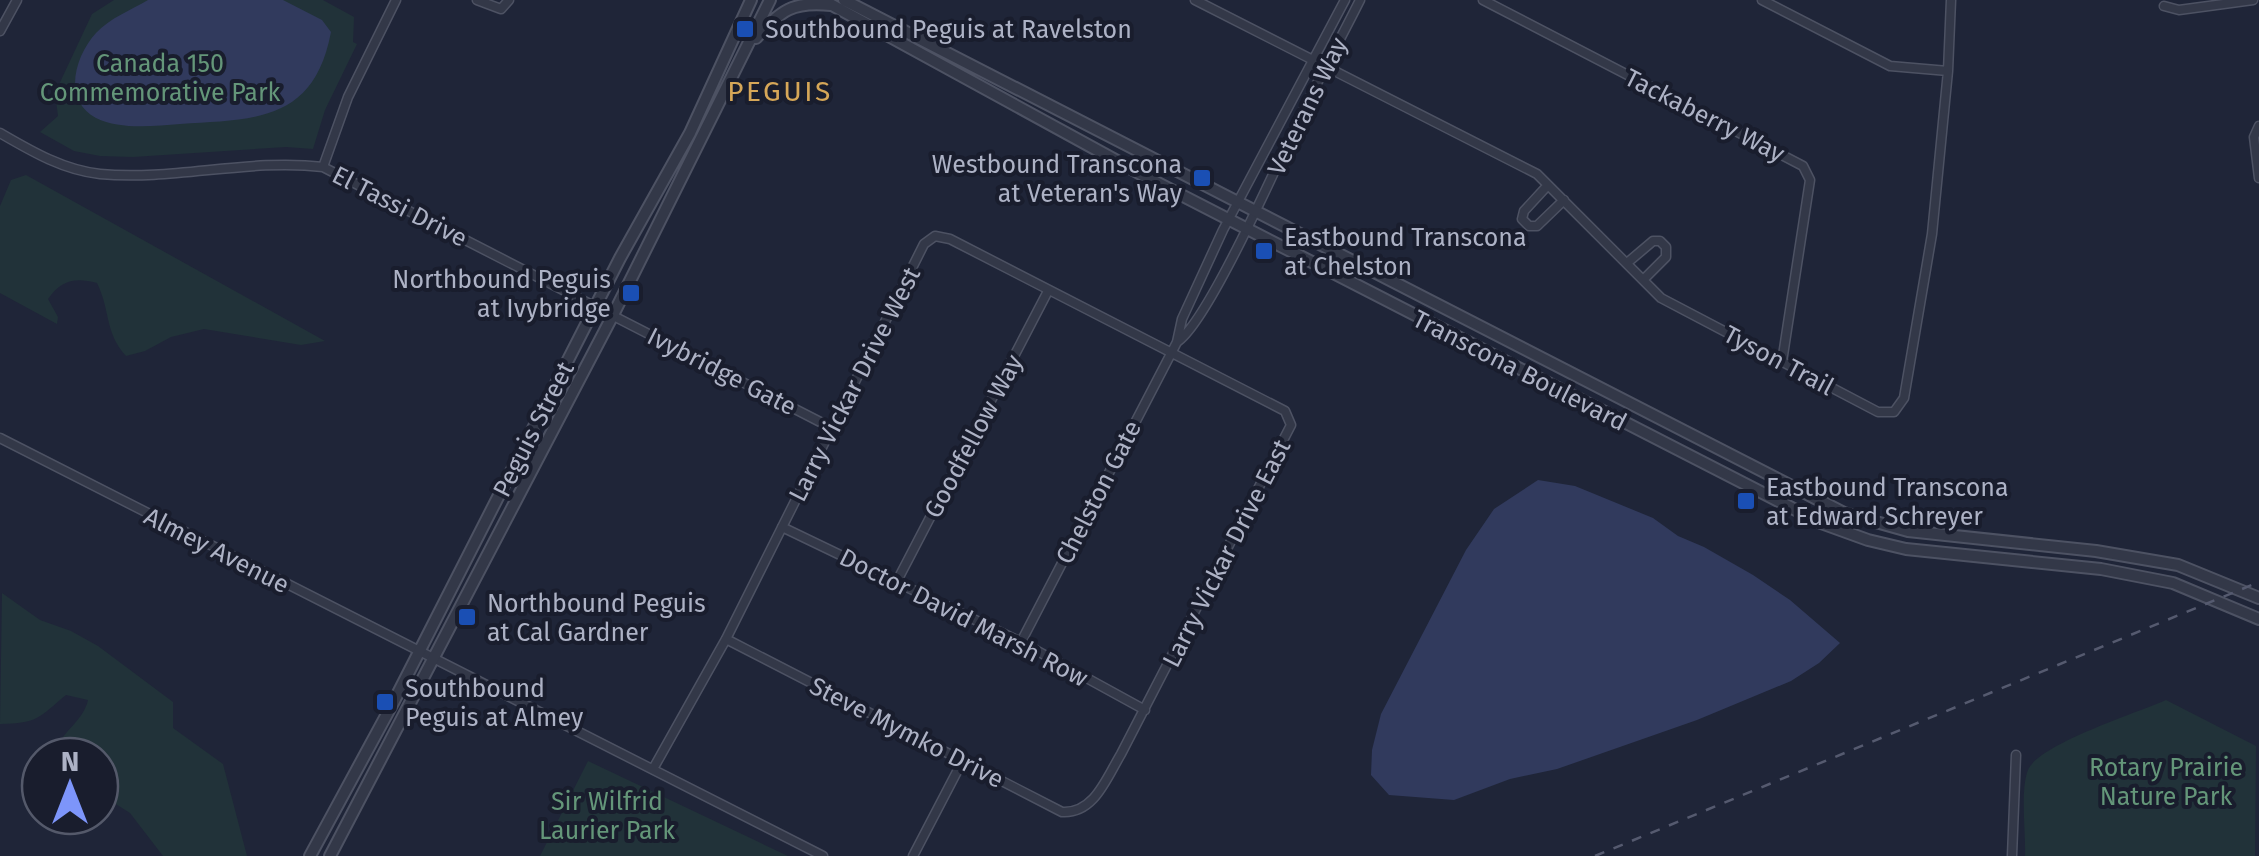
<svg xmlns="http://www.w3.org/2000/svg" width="2259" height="856" viewBox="0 0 2259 856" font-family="'Fira Sans',sans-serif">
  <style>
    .green { fill: #213239 }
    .water { fill: #313a5d }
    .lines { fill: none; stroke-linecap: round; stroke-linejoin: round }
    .minor-casing { stroke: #4d5263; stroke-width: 11 }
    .tertiary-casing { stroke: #4d5263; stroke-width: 14 }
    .minor { stroke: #333848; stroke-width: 8 }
    .tertiary { stroke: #333848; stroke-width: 10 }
    .rail { stroke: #555a6f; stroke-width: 2.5; stroke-dasharray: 10 10; stroke-linecap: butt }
    .transit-dot { fill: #1a4fb4; stroke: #191d2d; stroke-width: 4 }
    .labels { text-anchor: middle; stroke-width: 8; stroke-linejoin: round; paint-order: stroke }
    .poi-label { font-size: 25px; fill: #adb2c5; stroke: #191d2d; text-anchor: start }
    .park-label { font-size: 25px; fill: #649679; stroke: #191d2d }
    .street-label { font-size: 25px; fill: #adb2c5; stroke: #191d2d }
    .neighbourhood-label { font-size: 28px; letter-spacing: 2.5px; fill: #d6a758; stroke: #191d2d }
  </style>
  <rect width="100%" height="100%" fill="#1f2538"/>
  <path class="green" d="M114 0H323L354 17 353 42 357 44 325 110 313 149 286 147 133 157 100 156 74 151 40 132 58 116 55 93 92 14Z
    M26 175 325 341 301 345 204 329 171 337 145 351 126 356C104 331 111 312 97 283 75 277 61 280 48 299L58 317 57 324 0 293V206L11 180Z
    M2 593 40 620 71 631 98 646 173 702V728L223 764 247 856H163L130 813 100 794V756H54C58 733 83 723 88 700L66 695C38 718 39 723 0 724Z
    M2166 700 2256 746 2255 856H2025C2026 833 2020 790 2028 770 2039 744 2137 713 2166 700Z
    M588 761 788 856H540Z"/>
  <path class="water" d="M148 0H283L322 20 331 32C314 122 255 119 180 124 154 126 120 130 96 118 62 100 75 56 96 33 110 18 131 10 148 0Z
    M1538 480 1575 486 1653 518 1678 536 1704 547 1753 575 1790 600 1840 643 1819 663 1791 681 1697 720 1557 769 1510 779 1454 800 1389 795 1371 775 1372 750 1381 714 1466 550 1494 509Z"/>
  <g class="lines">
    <g class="minor-casing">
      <path id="minor" d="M477 0 501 9 509 0
        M1195 0 1537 174 1661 298 1878 412H1894L1904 398 1932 234 1948 71 1951 0
        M1483 0 1803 166 1810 180 1782 362
        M1762 0 1890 66 1948 71
        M2164 6 2179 10 2253 0
        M0 31 17 0
        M2259 126 2254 137 2259 178
        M0 133C31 151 63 170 100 174 174 181 249 158 323 167L830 427
        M323 167 348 97 396 0
        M1548 185 1524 211 1522 219 1529 226H1537L1564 200
        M1627 263 1653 241H1660L1666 247V257L1643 280
        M1177 342C1207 323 1274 171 1293 132 1314 87 1338 44 1360 0
        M0 438 823 856
        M782 527 1021 642 1145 710
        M897 581 1048 291
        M1021 642 1177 342 1182 319 1223 230 1345 0
        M653 769 726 639 924 244 935 236 950 239 1285 411 1291 425 1121 754C1106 779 1094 814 1062 812L726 639
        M913 856 962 762
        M2012 856 2016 755"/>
    </g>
    <g class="tertiary-casing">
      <path id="tertiary" d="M823 0 1150 179 1821 523 1868 540 1906 549 2101 569 2173 583 2259 619
        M844 0 1844 513 1908 531 2096 551 2178 565 2259 598
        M756 38C782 10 792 1 831 5
        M310 856 393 703 620 258 690 133 751 0
        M330 856 613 315 770 0"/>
    </g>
    <use href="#minor" class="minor"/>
    <use href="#tertiary" class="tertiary"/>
    <path class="rail" d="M1595 856 2259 582"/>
  </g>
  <g class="transit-dot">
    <rect x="735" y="19" width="20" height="20" rx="5"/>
    <rect x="1192" y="168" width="20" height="20" rx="5"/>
    <rect x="1254" y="241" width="20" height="20" rx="5"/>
    <rect x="621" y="283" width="20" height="20" rx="5"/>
    <rect x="1736" y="491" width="20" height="20" rx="5"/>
    <rect x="457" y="607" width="20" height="20" rx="5"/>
    <rect x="375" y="692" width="20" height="20" rx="5"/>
  </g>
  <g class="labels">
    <g class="poi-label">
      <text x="765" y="38">Southbound Peguis at Ravelston</text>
      <text x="1182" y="173" text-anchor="end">Westbound Transcona<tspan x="1182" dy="29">at Veteran's Way</tspan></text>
      <text x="1284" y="246">Eastbound Transcona<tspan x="1284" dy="29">at Chelston</tspan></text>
      <text x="611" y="288" text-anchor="end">Northbound Peguis<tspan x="611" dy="29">at Ivybridge</tspan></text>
      <text x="1766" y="496">Eastbound Transcona<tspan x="1766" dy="29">at Edward Schreyer</tspan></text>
      <text x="487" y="612">Northbound Peguis<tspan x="487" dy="29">at Cal Gardner</tspan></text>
      <text x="405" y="697">Southbound<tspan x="405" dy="29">Peguis at Almey</tspan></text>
    </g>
    <g class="park-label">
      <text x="160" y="72">Canada 150<tspan x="160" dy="29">Commemorative Park</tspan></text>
      <text x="2166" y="776">Rotary Prairie<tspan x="2166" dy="29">Nature Park</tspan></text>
      <text x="607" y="810">Sir Wilfrid<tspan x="607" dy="29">Laurier Park</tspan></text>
    </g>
    <g class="street-label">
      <text transform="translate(1307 106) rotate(-64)" y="9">Veterans Way</text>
      <text transform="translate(1705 115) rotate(27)" y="9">Tackaberry Way</text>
      <text transform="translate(400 206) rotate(27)" y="9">El Tassi Drive</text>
      <text transform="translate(1779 360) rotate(28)" y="9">Tyson Trail</text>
      <text transform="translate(1520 370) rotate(27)" y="9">Transcona Boulevard</text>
      <text transform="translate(722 371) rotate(27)" y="9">Ivybridge Gate</text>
      <text transform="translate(854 384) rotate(-63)" y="9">Larry Vickar Drive West</text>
      <text transform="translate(533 429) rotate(-63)" y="9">Peguis Street</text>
      <text transform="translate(973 436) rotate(-62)" y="9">Goodfellow Way</text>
      <text transform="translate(1098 492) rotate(-63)" y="9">Chelston Gate</text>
      <text transform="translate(217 550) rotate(27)" y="9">Almey Avenue</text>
      <text transform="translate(1226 553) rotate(-63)" y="9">Larry Vickar Drive East</text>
      <text transform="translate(964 617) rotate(27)" y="9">Doctor David Marsh Row</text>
      <text transform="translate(907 732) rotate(27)" y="9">Steve Mymko Drive</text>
    </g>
    <g class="neighbourhood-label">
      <text x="780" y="101">PEGUIS</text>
    </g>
  </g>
  <g transform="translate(70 786)"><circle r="48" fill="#191d2d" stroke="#54596a" stroke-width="2.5"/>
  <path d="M0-8L18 38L0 25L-18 38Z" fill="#7d95fa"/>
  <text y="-15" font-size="28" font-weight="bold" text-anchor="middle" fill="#adb2c5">N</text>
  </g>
</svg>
